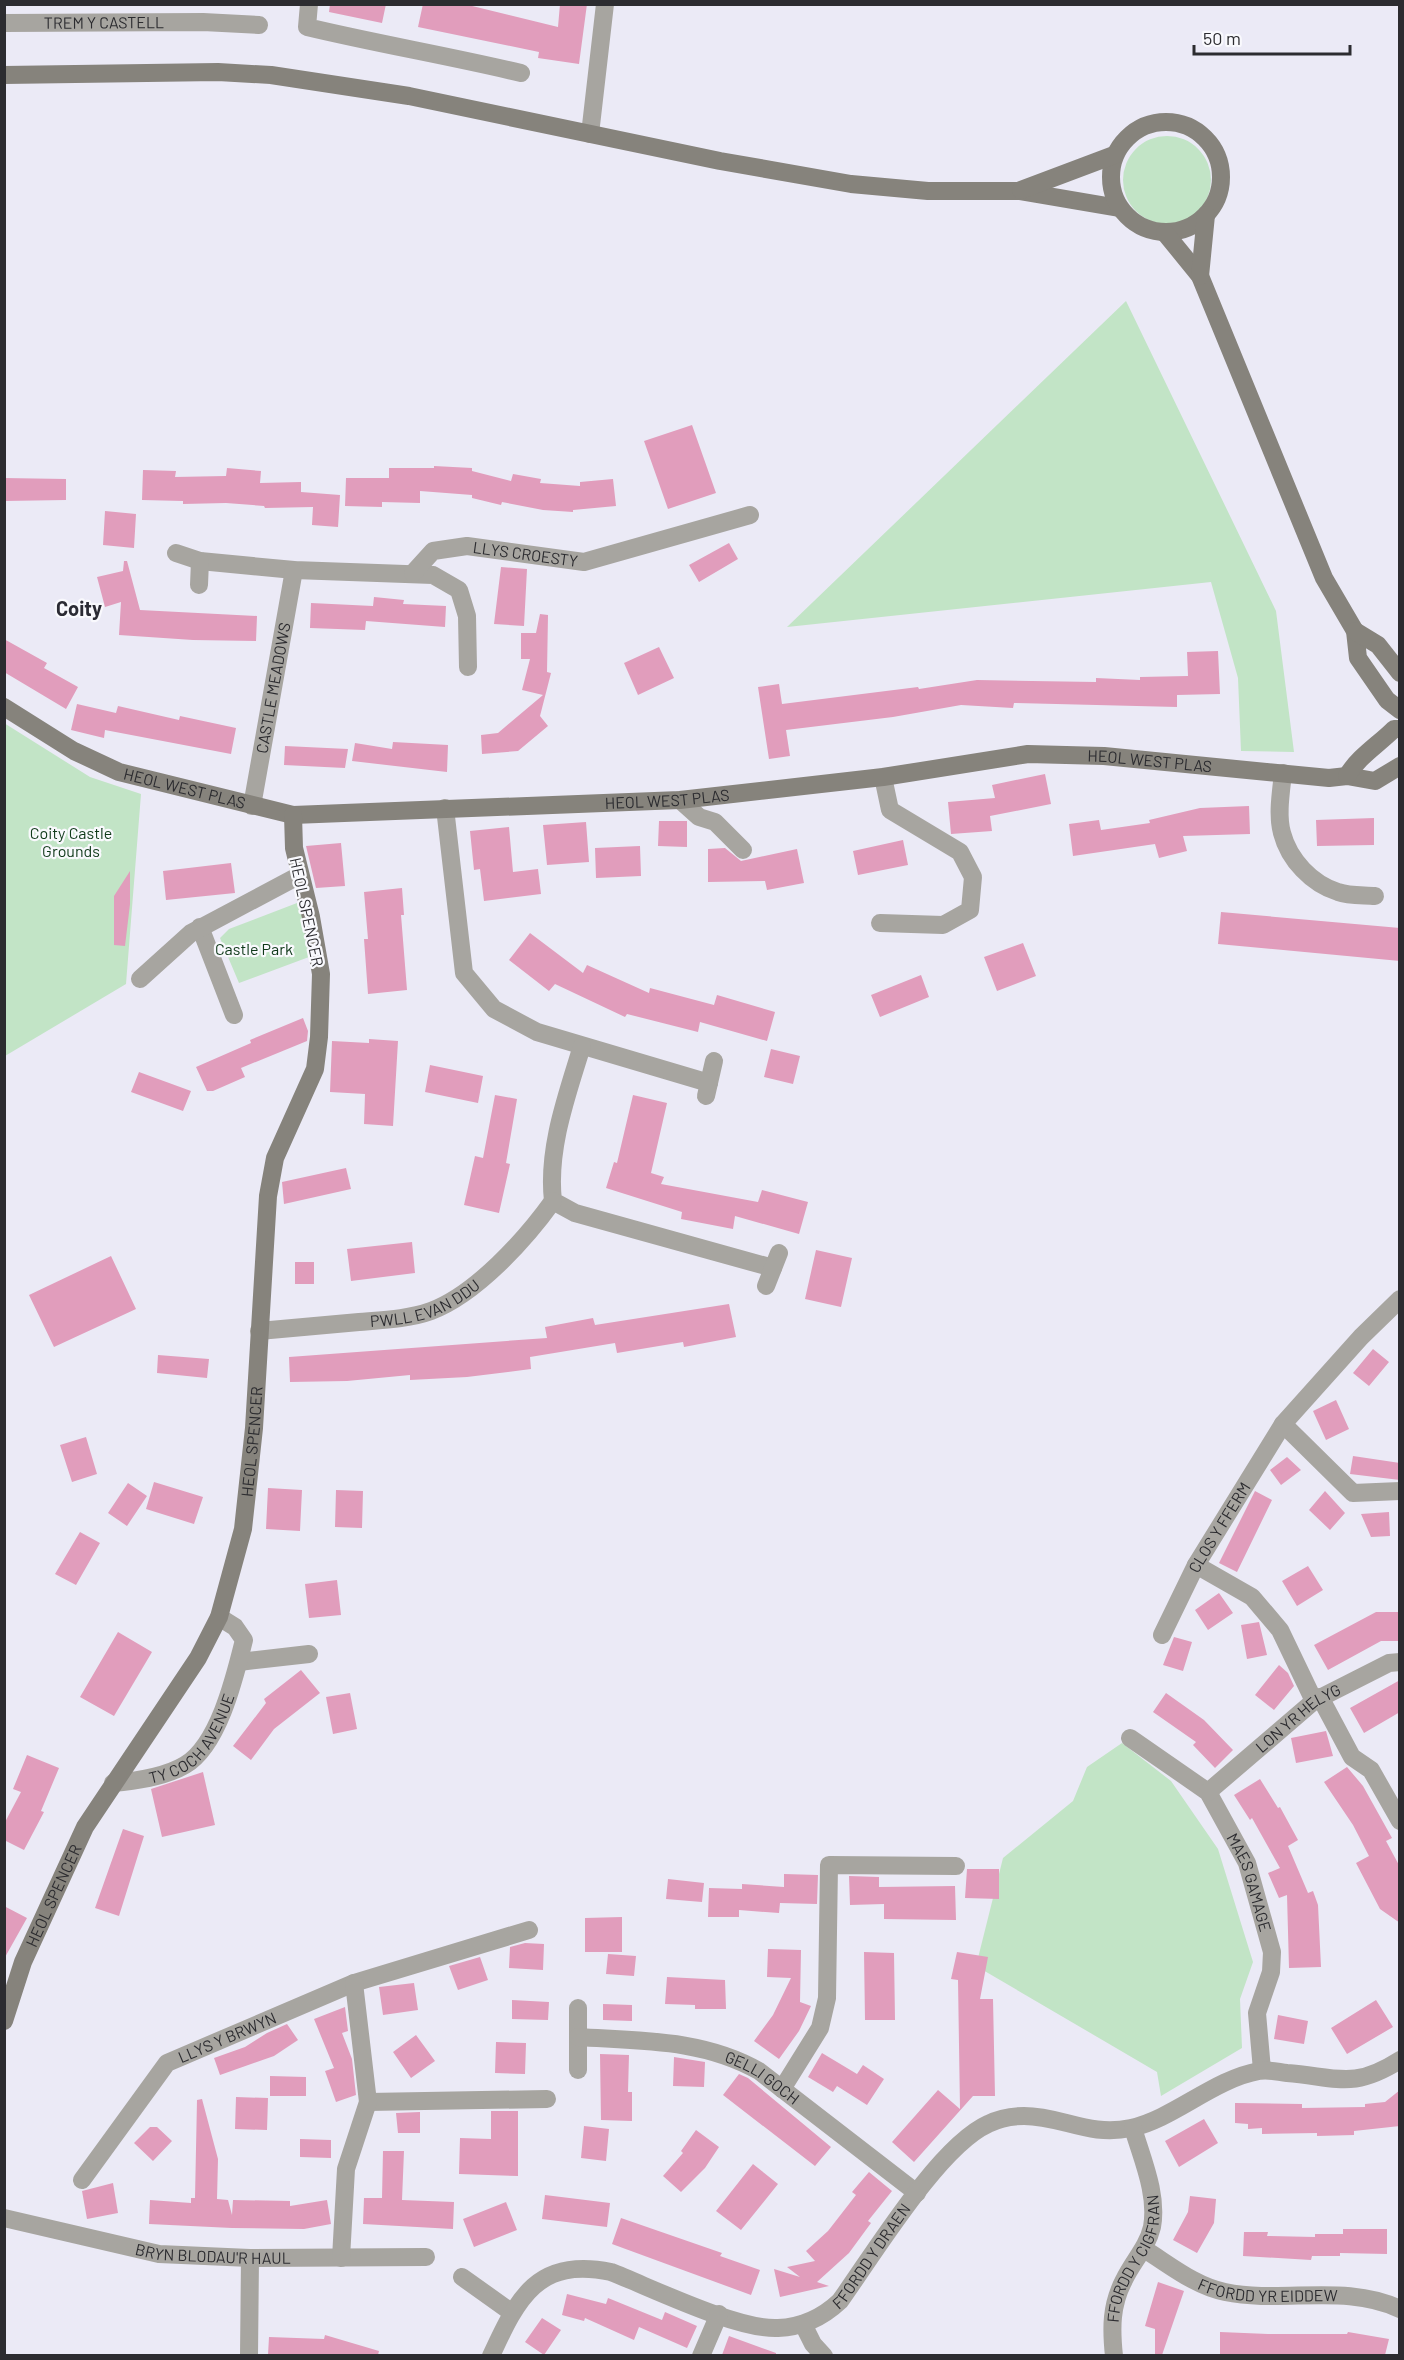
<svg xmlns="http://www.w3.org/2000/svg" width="1404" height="2360" viewBox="0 0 1404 2360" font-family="Barlow,sans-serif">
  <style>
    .green { fill: #c2e4c6 }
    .building { fill: #e19dbc }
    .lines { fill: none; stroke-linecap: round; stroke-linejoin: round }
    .street { stroke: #a7a5a0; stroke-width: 18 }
    .secondary { stroke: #86837c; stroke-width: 18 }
    .labels { text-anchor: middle; stroke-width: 4.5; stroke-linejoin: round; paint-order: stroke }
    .street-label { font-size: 16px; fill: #2c2c30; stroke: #f9f9fd }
    .park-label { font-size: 16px; fill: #0f3919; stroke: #f9f9fd }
    .quarter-label { font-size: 20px; font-weight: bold; fill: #2b2b34; stroke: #f9f9fd }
  </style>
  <rect width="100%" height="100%" fill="#ebeaf6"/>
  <path class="green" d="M1123 180a44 44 0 1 1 88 0a44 44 0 1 1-88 0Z
    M1126 301 1276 611 1294 752 1241 751 1238 678 1211 582 787 627Z
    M4 723 90 777 141 794 126 984 5 1056Z
    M297 903 317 954 239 983 220 938 229 929Z
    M1122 1743 1171 1781 1218 1849 1253 1962 1240 1999 1242 2048 1161 2096 1157 2072 976 1966 1003 1858 1073 1801 1087 1767Z"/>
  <path class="building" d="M330 4H386L382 23 329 12Z
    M423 4H464L558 27 560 4H587L579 64 538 58 539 52 418 27Z
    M692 425 716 493 668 509 644 441Z
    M434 466 472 468V471L511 481 513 474 541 479 540 483 580 486V482L613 479 616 506 573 510V512L543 510 502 502 501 505 472 498V495L420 491V503L382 502V507L345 506 346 478H389V468H434Z
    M227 468 261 471 260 483 301 482V492L340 495 338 527 312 525 313 507 265 508 264 506 226 503 183 504V501L142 500 143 470 176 471 175 477 226 476Z
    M4 478 66 479V500L4 501Z
    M105 511 136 514 134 548 103 545Z
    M729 543 738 559 699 582 689 565Z
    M124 561H127L140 610 257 616 256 641 193 640 119 635 121 602 105 607 97 577 123 571Z
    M501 567 527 569 524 626 494 624Z
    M374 597 404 600 403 604 446 606 445 627 366 621 365 630 310 628 311 603 373 606Z
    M540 614 548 615 547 672 551 673 540 716 548 726 518 751 482 754 481 735 498 733 543 695 522 690 530 659H521V633H536Z
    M4 639 47 663 44 668 78 687 66 709 4 672Z
    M659 647 674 678 638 695 624 663Z
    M1218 651 1220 694 1177 695V707L1014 703 1013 708 961 705 893 717 786 730 790 756 769 759 758 687 779 684 782 704 918 687 919 689 977 680 1096 682V678L1140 680V677L1188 676 1187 652Z
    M77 704 116 713 118 706 179 720 180 716 236 728 231 754 105 730 104 738 71 730Z
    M393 742 448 745 447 772 352 761 355 743 392 749Z
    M285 746 348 749 345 768 284 765Z
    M1045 774 1051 804 990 816 992 831 951 834 948 802 995 798 992 785Z
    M1249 806 1250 834 1183 836 1187 851 1159 858 1155 844 1073 856 1069 824 1099 820 1101 830 1150 823 1149 820 1200 808Z
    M1374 818V845L1317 846 1316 820Z
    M659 821H687V847L658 846Z
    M586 822 589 862 547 865 543 825Z
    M509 827 513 872 538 869 541 894 484 901 480 869 474 870 470 831Z
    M903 840 908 865 858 875 853 851Z
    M341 843 345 886 316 888 306 846Z
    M640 846 641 876 596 878 595 848Z
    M725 848 741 861 797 849 804 883 767 890 765 881 708 882V849Z
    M231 863 235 893 166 900 163 871Z
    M130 871V904L125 946 114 945V896Z
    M402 888 404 915H401L407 990 368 994 364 939H368L364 892Z
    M1221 912 1400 928V961L1218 944Z
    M530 933 583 973 587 965 649 993 650 988 714 1005 717 995 775 1012 767 1041 700 1022 698 1032 627 1014 625 1017 555 984 549 991 509 960Z
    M1023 943 1036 976 997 991 984 957Z
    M921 975 929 997 880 1017 871 995Z
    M303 1018 308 1031 307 1041 241 1068 245 1077 213 1091H207L196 1067 251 1043 250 1040Z
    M369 1039 398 1041 393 1126 364 1124 365 1094 330 1092 332 1041 369 1043Z
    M771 1049 800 1056 793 1084 764 1077Z
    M430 1065 483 1076 478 1103 425 1092Z
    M139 1072 191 1091 183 1111 131 1092Z
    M495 1095 517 1099 506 1163 510 1164 499 1213 464 1205 475 1156 483 1158Z
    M633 1095 667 1103 651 1173 664 1177 661 1184 758 1202 762 1190 808 1202 799 1234 735 1216 733 1229 681 1219 682 1212 606 1188 614 1162 617 1163Z
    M346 1168 351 1189 284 1204 282 1182Z
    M412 1242 415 1273 351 1281 347 1249Z
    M816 1250 852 1258 841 1307 805 1299Z
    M111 1256 136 1309 54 1347 29 1295Z
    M295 1262H314V1284H295Z
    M729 1304 736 1337 684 1347 683 1342 617 1353 615 1343 530 1357 531 1369 467 1377 410 1380V1375L347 1381 290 1382 289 1357 547 1338 545 1327 593 1318 595 1325Z
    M1373 1349 1389 1362 1369 1386 1353 1373Z
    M158 1355 209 1359 207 1378 157 1373Z
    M1336 1400 1349 1429 1326 1440 1313 1411Z
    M86 1437 97 1474 72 1482 60 1445Z
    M1353 1456 1400 1463V1480L1350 1474Z
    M1287 1457 1301 1470 1281 1485 1270 1470Z
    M154 1482 203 1497 194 1524 146 1509Z
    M128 1483 147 1496 127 1526 108 1513Z
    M268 1488 302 1490 300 1531 266 1529Z
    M336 1490 363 1491 362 1528 335 1527Z
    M1255 1491 1272 1500 1237 1572 1219 1563Z
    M1325 1491 1345 1513 1330 1530 1309 1510Z
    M1389 1512 1390 1536 1371 1537 1361 1514Z
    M80 1532 100 1543 76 1585 55 1574Z
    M1308 1566 1323 1590 1297 1606 1282 1581Z
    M337 1580 341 1615 309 1618 305 1584Z
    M1219 1593 1233 1613 1208 1630 1195 1610Z
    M1376 1612H1400V1641H1381L1328 1670 1314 1645Z
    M1259 1622 1267 1655 1247 1659 1241 1625Z
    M118 1632 152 1652 114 1716 80 1697Z
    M1174 1637 1192 1642 1183 1671 1163 1665Z
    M1279 1665 1288 1673 1294 1686 1274 1710 1255 1695Z
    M301 1670 320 1693 274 1729 251 1760 233 1746 266 1703 264 1699Z
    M1400 1680V1712L1364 1733 1350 1708Z
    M350 1693 357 1729 333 1734 326 1697Z
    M1166 1693 1204 1720 1233 1750 1215 1768 1193 1745 1196 1742 1153 1712Z
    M1326 1731 1333 1756 1296 1763 1291 1738Z
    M27 1755 59 1768 41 1811 44 1812 24 1850 4 1840V1824L21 1792 13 1789Z
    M1347 1767 1363 1786 1392 1838 1386 1841 1400 1867V1923L1380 1909 1356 1863 1369 1856 1353 1825 1324 1782Z
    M203 1772 215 1825 162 1837 151 1789Z
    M1260 1779 1278 1808 1280 1807 1298 1840 1288 1846 1308 1893 1313 1891 1318 1905 1321 1967 1289 1968 1287 1895 1279 1898 1268 1873 1280 1868 1252 1818 1250 1820 1234 1795Z
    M123 1829 144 1836 119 1916 95 1908Z
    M967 1869H999V1899L965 1898Z
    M784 1874 818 1875 817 1904 780 1903 779 1913 739 1910V1917H708L709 1888 742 1889V1884L784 1887Z
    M849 1876 879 1877V1887L955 1886 956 1920 884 1919V1904L850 1905Z
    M668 1879 704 1883 702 1902 666 1899Z
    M4 1906 27 1918 4 1959Z
    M622 1917V1952H585V1918Z
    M525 1943 544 1944 543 1970 509 1968 510 1947Z
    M768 1949 801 1950 800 2002 811 2006 799 2031 779 2059 754 2041 773 2015 791 1978 767 1977Z
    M864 1952 894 1953 895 2020H865Z
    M957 1952 988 1957 980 1999H993L995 2096H973L914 2162 892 2142 938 2090 960 2109 958 1980 951 1979Z
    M608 1954 636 1956 634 1976 606 1974Z
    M480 1957 488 1980 458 1990 449 1966Z
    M667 1977 725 1980 726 2009H695V2005L665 2004Z
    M414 1983 418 2010 383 2015 379 1987Z
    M512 2000 549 2002 548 2020 512 2019Z
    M1376 2000 1393 2027 1347 2054 1331 2028Z
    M603 2004 632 2005V2021L603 2020Z
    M345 2007 348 2031 342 2033 352 2059 356 2095 336 2102 325 2071 334 2068 314 2019Z
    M1278 2015 1308 2021 1304 2044 1274 2039Z
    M287 2024 298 2040 274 2056 220 2075 214 2058 245 2047 267 2033Z
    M416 2035 435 2061 411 2078 393 2052Z
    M496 2042 526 2043 525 2074 495 2073Z
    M822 2053 857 2074 863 2065 884 2079 867 2105 837 2086 833 2092 808 2077Z
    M600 2054 629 2055 628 2092H632V2121L601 2120Z
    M674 2057 705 2062 704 2087 673 2086Z
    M739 2074 748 2078 831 2147 815 2166 723 2095Z
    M270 2076 306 2077V2096H270Z
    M1400 2090V2126L1354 2131V2135L1317 2136V2133L1262 2134V2128L1248 2129V2124L1235 2123V2103L1302 2104V2108L1365 2107V2104L1385 2102Z
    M236 2097 268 2098 267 2130 235 2129Z
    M202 2099 218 2159 217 2199 228 2200 232 2215 233 2200 290 2201V2206L327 2200 331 2224 304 2229 232 2228 149 2224 150 2200 191 2203V2198H195L197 2100Z
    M491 2111H518V2176L459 2174 460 2138 491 2139Z
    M420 2112V2133H398L396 2113Z
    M1204 2119 1218 2143 1179 2167 1165 2141Z
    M584 2126 609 2129 606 2161 581 2158Z
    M150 2127H157L172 2141 153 2161 134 2143Z
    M696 2130 719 2147 705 2168 681 2192 663 2176 683 2153 681 2151Z
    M300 2139 331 2140V2158L300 2157Z
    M383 2151H404L402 2200 454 2202 453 2229 363 2224 364 2198H382Z
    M753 2164 778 2184 741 2230 716 2211Z
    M869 2172 892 2191 868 2221 871 2223 849 2253 817 2282 829 2286 780 2297 774 2269 800 2277 787 2267 815 2261 806 2251 828 2231 856 2195 852 2192Z
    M113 2183 118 2213 87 2219 82 2191Z
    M545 2195 610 2203 607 2227 542 2219Z
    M1190 2196 1216 2199 1214 2223 1197 2253 1173 2240 1188 2212Z
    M506 2202 517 2230 474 2247 463 2219Z
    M621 2218 722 2253 720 2256 760 2270 751 2295 612 2244Z
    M1343 2229H1387V2254L1340 2253V2256H1312L1311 2260 1243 2256 1244 2232H1268L1267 2236 1315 2237V2234H1343Z
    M1158 2282 1184 2291 1162 2355H1155V2329L1145 2326Z
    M567 2294 606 2304 608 2298 662 2320 665 2312 697 2326 687 2348 639 2327 634 2340 585 2318 584 2321 562 2315Z
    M542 2318 561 2330 544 2355 525 2342Z
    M1220 2332 1268 2334H1347L1348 2332 1389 2339 1385 2355H1220Z
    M325 2335 379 2351 378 2355H268L269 2337 324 2339Z
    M729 2336 776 2353V2355H722Z"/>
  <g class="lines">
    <g class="street">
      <path d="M309 4 307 27C378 44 450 56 521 73"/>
      <path id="s1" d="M4 23 203 22 259 25"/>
      <path d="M590 134 605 4"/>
      <path d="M176 553 200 561 294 570 433 575 459 590 467 616 468 667"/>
      <path id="s2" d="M413 573 433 551 467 546 584 562 750 515"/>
      <path d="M199 585 200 561"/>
      <path d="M1283 773C1281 792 1277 815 1282 833 1289 860 1312 884 1338 892 1349 896 1363 895 1375 896"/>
      <path d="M680 800 699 817 715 822 743 850"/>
      <path id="s3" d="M252 806 294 570"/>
      <path d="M445 808 464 973 494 1009 537 1032 709 1083"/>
      <path d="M880 923 943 925 970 910 973 877 960 852 890 810 883 777"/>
      <path d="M200 927 234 1015"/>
      <path d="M140 979 191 933 300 875"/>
      <path d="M582 1046C567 1095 547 1149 553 1201L575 1213 773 1268"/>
      <path d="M706 1096 714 1061"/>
      <path d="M766 1286 779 1253"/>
      <path id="s4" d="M259 1331C292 1328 326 1325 359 1322 383 1320 409 1319 431 1311 476 1294 525 1240 553 1201"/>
      <path d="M1283 1424 1353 1493 1400 1491"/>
      <path d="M1196 1565 1252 1597 1280 1630 1314 1701"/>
      <path id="s5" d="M1162 1635 1196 1565 1283 1424 1361 1337 1400 1299"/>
      <path d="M239 1662 309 1654"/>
      <path d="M1320 1697 1352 1757 1371 1770 1400 1821"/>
      <path id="s6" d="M1130 1738 1208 1792 1247 1863 1272 1952 1271 1972 1257 2013 1262 2070"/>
      <path id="s7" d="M113 1783C136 1781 165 1777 185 1765 219 1745 235 1676 244 1640L235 1627 219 1617"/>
      <path id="s8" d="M1208 1792 1314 1701 1389 1663 1400 1662"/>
      <path d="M578 2008V2070"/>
      <path id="s9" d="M578 2037C641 2041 703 2039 759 2071L917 2193"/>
      <path d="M782 2089 820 2028 827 1998 829 1865 956 1866"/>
      <path d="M368 2102 547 2099"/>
      <path id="s10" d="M82 2180 167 2063 354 1983 529 1930"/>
      <path id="s11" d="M4 2218 159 2254 250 2258 426 2257"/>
      <path id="s12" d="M1144 2249C1170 2265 1195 2286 1225 2292 1283 2304 1345 2283 1400 2309"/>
      <path d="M341 2258 346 2169 368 2102 354 1983"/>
      <path d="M462 2277 511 2312"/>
      <path d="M803 2324 813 2344 824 2356"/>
      <path d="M249 2356 250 2258"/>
      <path id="s13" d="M491 2356C518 2297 538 2257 611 2272 652 2288 737 2330 778 2328 803 2327 823 2317 840 2301 873 2255 939 2146 988 2124 998 2119 1012 2116 1024 2116 1062 2116 1089 2137 1131 2128 1173 2119 1214 2079 1259 2071 1268 2069 1278 2072 1287 2073 1337 2077 1353 2090 1400 2060"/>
      <path d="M701 2356 719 2314"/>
      <path id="s14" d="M1114 2356C1111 2328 1111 2305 1124 2280 1133 2261 1147 2248 1152 2227 1158 2194 1142 2159 1133 2128"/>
    </g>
    <g class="secondary">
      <path d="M4 75 218 72 271 75 409 96 720 161 851 184 928 191H1019L1119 208"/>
      <circle cx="1166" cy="177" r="55"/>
      <path d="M1021 190 1114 155"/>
      <path d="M1165 233 1200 276 1324 578 1355 631 1358 658 1387 700 1400 710"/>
      <path d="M1200 276 1206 215"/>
      <path d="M1355 631 1378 645 1400 673"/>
      <path id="s15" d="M4 707 74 751 119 772 293 815 680 800 883 777 1028 754 1104 756 1329 778 1347 776 1375 781 1400 766"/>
      <path d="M1347 776C1358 757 1378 745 1394 729H1400"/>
      <path id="s16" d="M4 2021 23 1962 85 1827 198 1658 219 1617 243 1529 254 1428 268 1196 275 1158 315 1069 319 1037 321 974 311 917 294 848 293 815"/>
    </g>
  </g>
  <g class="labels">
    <g class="street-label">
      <text dy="6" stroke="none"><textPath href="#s1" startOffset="100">TREM Y CASTELL</textPath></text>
      <text dy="6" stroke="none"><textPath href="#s2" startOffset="123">LLYS CROESTY</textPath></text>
      <text dy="6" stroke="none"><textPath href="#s3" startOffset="120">CASTLE MEADOWS</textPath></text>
      <text dy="6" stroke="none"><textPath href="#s15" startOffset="1172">HEOL WEST PLAS</textPath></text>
      <text dy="6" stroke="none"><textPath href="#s15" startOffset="200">HEOL WEST PLAS</textPath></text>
      <text dy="6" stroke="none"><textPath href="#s15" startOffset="686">HEOL WEST PLAS</textPath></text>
      <text transform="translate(307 912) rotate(78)" y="6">HEOL SPENCER</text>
      <text dy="6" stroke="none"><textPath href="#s4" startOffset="170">PWLL EVAN DDU</textPath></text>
      <text dy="6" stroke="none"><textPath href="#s16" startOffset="639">HEOL SPENCER</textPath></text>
      <text dy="6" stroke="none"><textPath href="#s5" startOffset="122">CLOS Y FFERM</textPath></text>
      <text dy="6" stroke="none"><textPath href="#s8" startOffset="117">LON YR HELYG</textPath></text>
      <text dy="6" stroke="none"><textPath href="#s7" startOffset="98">TY COCH AVENUE</textPath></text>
      <text dy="6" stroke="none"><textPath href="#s6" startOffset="195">MAES GAMAGE</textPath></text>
      <text dy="6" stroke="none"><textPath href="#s16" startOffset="135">HEOL SPENCER</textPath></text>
      <text dy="6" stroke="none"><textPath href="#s10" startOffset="210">LLYS Y BRWYN</textPath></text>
      <text dy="6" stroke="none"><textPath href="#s9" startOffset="192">GELLI GOCH</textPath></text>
      <text dy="6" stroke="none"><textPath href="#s11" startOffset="213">BRYN BLODAU'R HAUL</textPath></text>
      <text dy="6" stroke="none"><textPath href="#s13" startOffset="465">FFORDD Y DRAEN</textPath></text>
      <text dy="6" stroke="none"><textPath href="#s14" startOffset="102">FFORDD Y CIGFRAN</textPath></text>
      <text dy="6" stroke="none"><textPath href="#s12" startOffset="135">FFORDD YR EIDDEW</textPath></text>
    </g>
    <g class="park-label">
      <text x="71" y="839">Coity Castle<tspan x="71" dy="18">Grounds</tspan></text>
      <text x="254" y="955">Castle Park</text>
    </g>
    <g class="quarter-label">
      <text x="79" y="616">Coity</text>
    </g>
  </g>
  <rect width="1404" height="2360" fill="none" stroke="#2c2c30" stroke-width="12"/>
  <path d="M1194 45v9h156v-9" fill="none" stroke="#2c2c30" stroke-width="3"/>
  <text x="1203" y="45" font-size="18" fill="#2c2c30" stroke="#f9f9fd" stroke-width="4.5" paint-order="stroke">50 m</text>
</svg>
